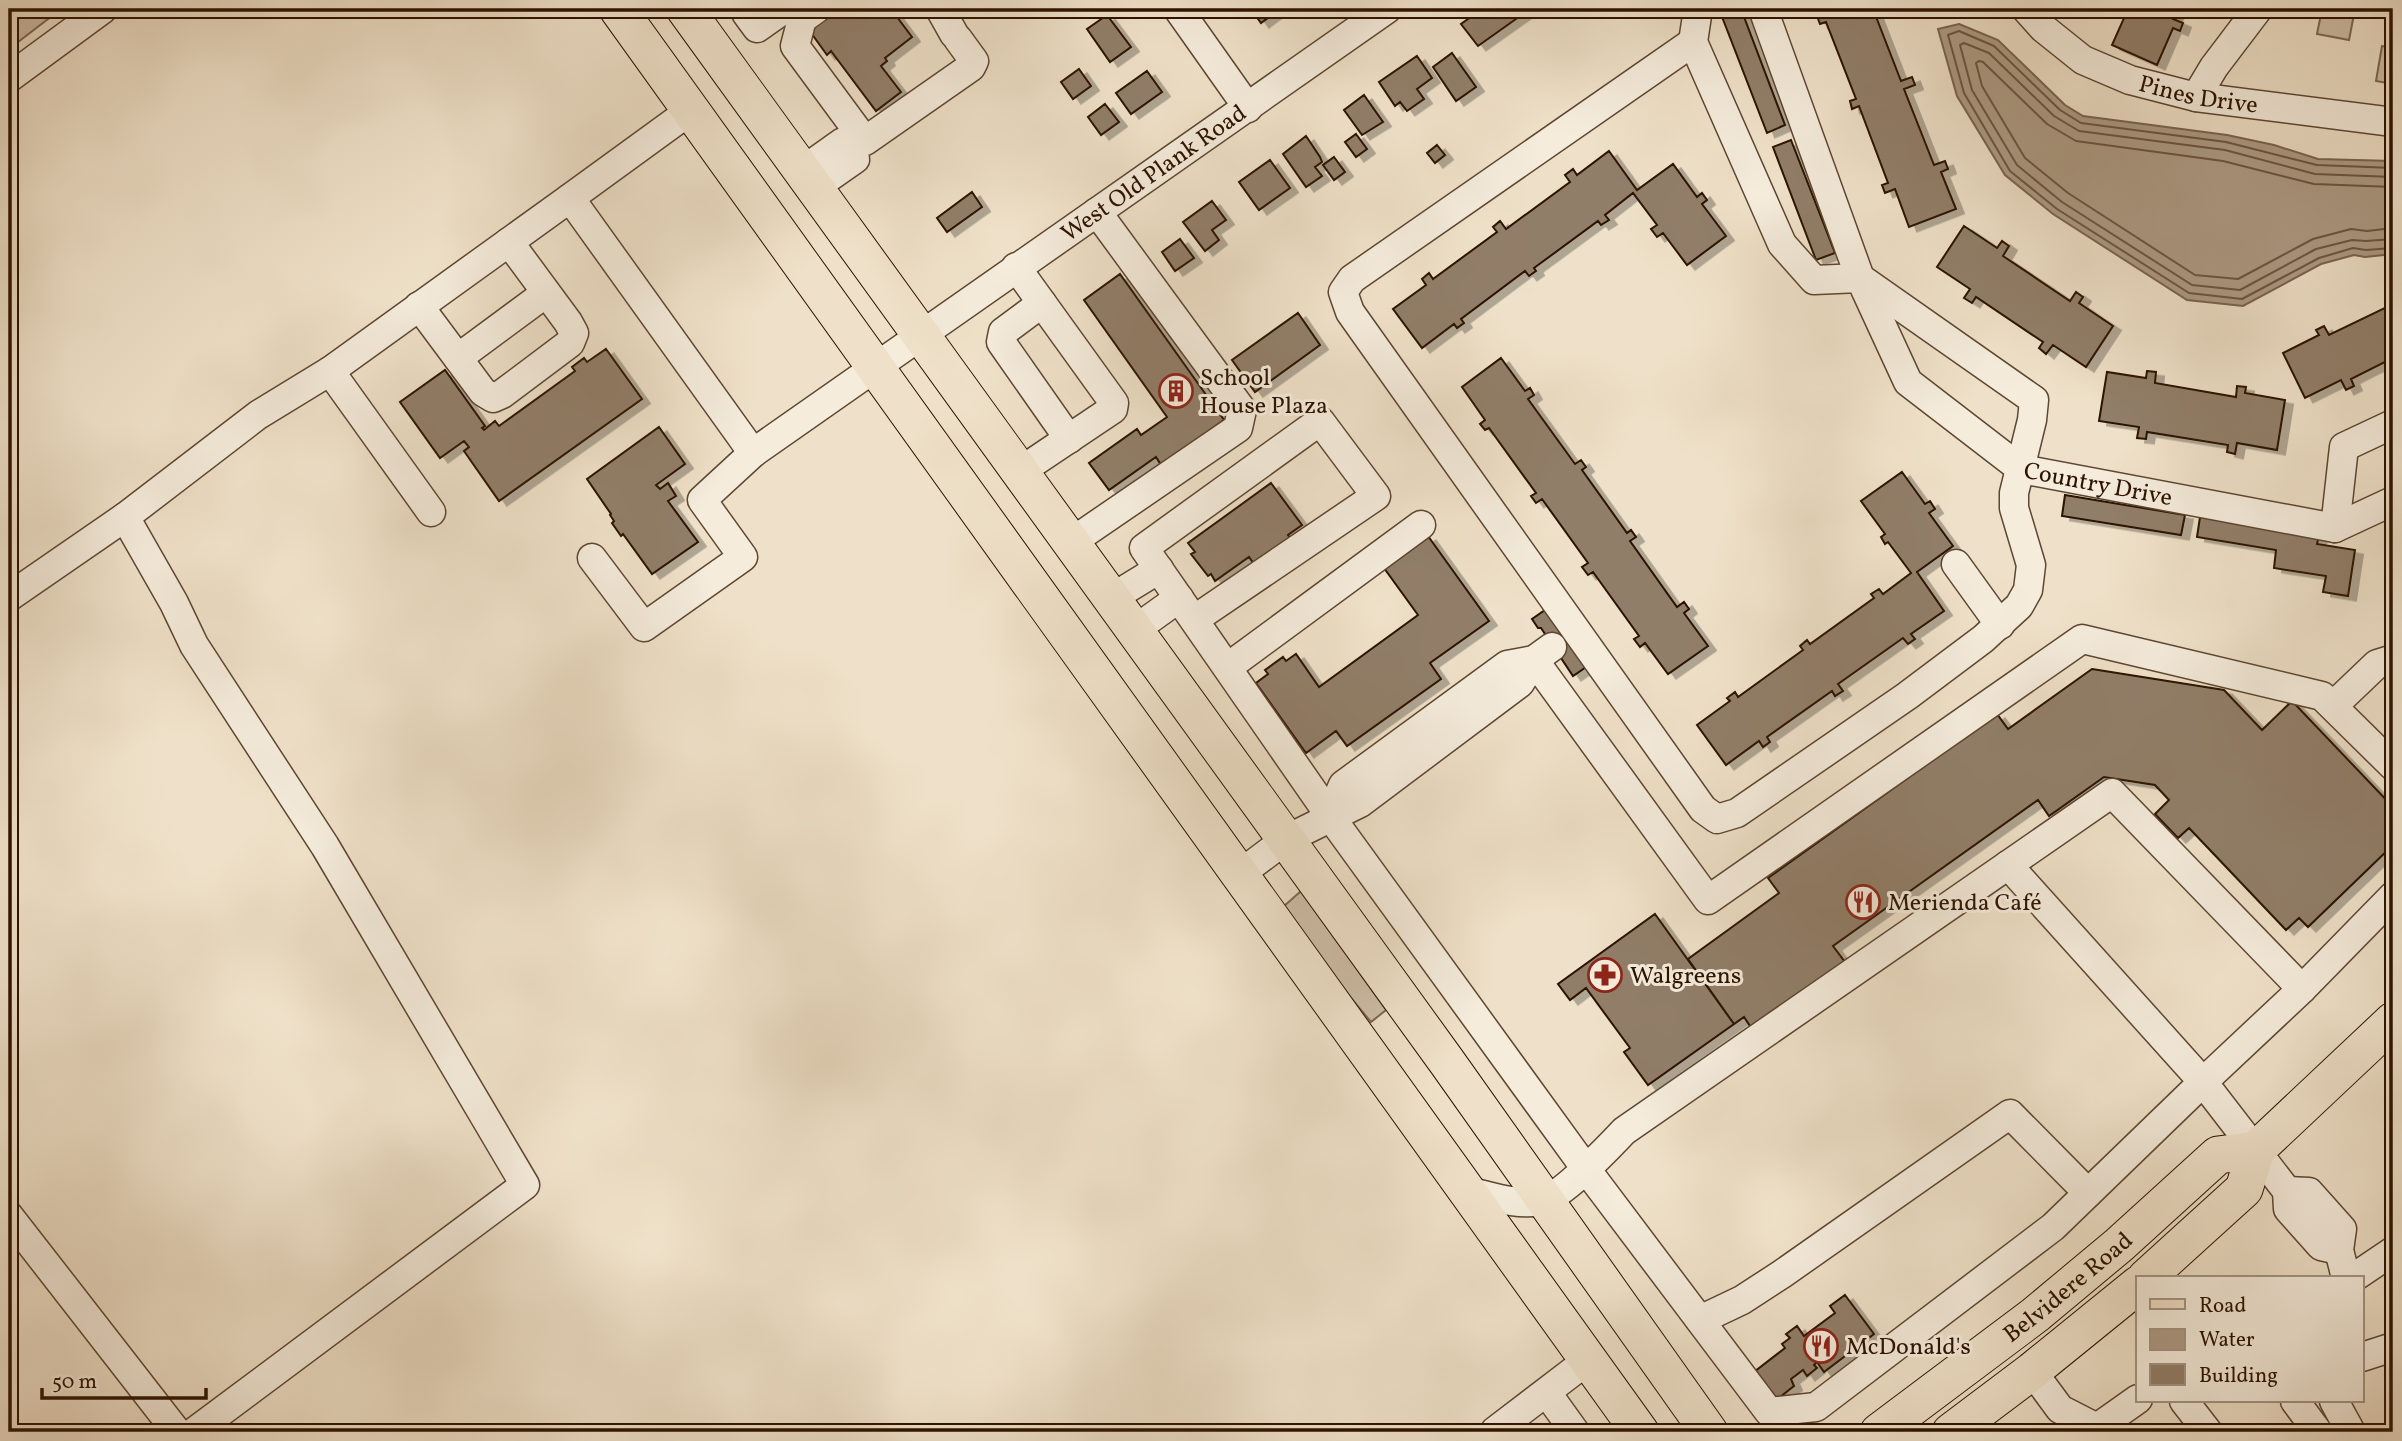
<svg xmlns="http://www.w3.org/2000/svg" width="2402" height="1441" viewBox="0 0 2402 1441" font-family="Vollkorn,serif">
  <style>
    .green { fill: #cebea7; stroke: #7d6854; stroke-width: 2 }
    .water { fill: #ad9b85; stroke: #796450; stroke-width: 2 }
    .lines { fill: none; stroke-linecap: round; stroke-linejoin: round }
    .shore { stroke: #6c5642; stroke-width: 2 }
    .building { fill: #917e69; stroke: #2c1200; stroke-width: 2; filter: url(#shadow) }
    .minor-casing { stroke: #5d4632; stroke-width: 31 }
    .major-casing { stroke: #2c1200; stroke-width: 39 }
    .minor { stroke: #f5ecdc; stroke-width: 28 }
    .major { stroke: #efe1c9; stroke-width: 37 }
    .labels { text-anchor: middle; stroke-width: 6; stroke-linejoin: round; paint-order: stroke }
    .street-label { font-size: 24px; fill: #2c1200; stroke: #f5ecdc }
    .poi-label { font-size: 24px; fill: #2c1200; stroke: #f5ecdc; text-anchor: start }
  </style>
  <defs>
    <filter id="shadow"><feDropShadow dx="8" dy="4.5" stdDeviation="0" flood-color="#0004"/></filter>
  </defs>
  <rect width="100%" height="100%" fill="#efe1c9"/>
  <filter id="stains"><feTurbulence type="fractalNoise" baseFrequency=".00286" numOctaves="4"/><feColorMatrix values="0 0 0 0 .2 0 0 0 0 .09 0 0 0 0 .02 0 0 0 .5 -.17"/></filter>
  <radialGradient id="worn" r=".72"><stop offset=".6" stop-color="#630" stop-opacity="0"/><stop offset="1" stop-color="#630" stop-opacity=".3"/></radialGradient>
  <path class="green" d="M9 9H61L9 49Z
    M2322 9H2355L2349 40 2317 34Z
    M2382 46 2393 48V84L2376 81Z
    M1301 891 1386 1010 1371 1022 1313 952 1283 907Z"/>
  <path class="water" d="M1959 24 1998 40 2065 105 2083 116 2227 135 2274 145 2318 159 2393 161V254L2365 257 2354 255 2321 264 2243 306 2187 300 2053 214 2005 175 1957 96 1938 29Z"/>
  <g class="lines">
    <path class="shore" d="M2393 168 2317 165 2226 142 2081 123 2060 110 1994 46 1959 31 1948 35 1964 93 2010 171 2057 209 2189 293 2242 299 2319 258 2353 248 2366 250 2393 248
      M2393 177 2315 174 2225 150 2079 131 2054 116 1989 53 1964 43 1960 45 1972 90 2017 165 2062 202 2192 285 2240 290 2316 249 2352 240 2366 241 2393 239
      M2393 187 2314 184 2223 161 2076 141 2047 124 1983 62 1979 61 1976 63 1982 86 2025 158 2068 193 2195 275 2238 279 2313 239 2351 229 2367 231 2393 228"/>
  </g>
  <path class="building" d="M839 9H891L912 37 885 58 887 61 881 66 901 92 876 111 831 51 827 55 809 30Z
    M1251 9H1280L1261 23Z
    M1482 9H1520L1523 14 1478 46 1461 24Z
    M1719 9H1741L1785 125 1767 133Z
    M1825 9H1873L1901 81 1912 77 1915 85 1904 89 1934 165 1945 161 1948 169 1941 172 1956 209 1909 227 1895 189 1885 193 1882 185 1888 183 1859 106 1852 109 1850 101 1856 99 1826 22 1820 24 1817 16 1827 13Z
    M2128 9H2178L2173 19 2183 23 2180 31 2173 28 2157 65 2112 45Z
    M1107 15 1131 47 1110 62 1087 29Z
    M1452 53 1476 87 1456 101 1433 67Z
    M1417 56 1432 78 1417 89 1424 99 1407 111 1400 102 1395 106 1379 82Z
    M1079 69 1091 86 1073 99 1061 82Z
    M1147 71 1162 92 1131 114 1116 93Z
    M1364 95 1383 122 1362 135 1344 110Z
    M1105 104 1119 122 1101 135 1088 117Z
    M1356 134 1367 149 1356 157 1345 142Z
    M1306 136 1320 157 1322 162 1315 167 1322 176 1306 187 1283 154Z
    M1791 140 1835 253 1816 260 1773 147Z
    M1437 145 1445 155 1435 163 1427 153Z
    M1609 151 1637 190 1673 164 1697 197 1702 193 1707 200 1702 204 1726 236 1687 265 1663 233 1657 237 1651 229 1657 225 1633 193 1605 215 1609 220 1601 225 1598 221 1534 268 1536 271 1529 276 1525 271 1461 319 1464 323 1457 328 1454 324 1422 348 1393 309 1426 285 1422 279 1429 273 1433 279 1497 232 1493 227 1500 221 1506 229 1570 182 1565 175 1573 169 1577 175Z
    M1334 157 1345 172 1334 180 1323 165Z
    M1270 160 1290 188 1259 210 1239 182Z
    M972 192 982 207 947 232 937 218Z
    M1212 201 1226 220 1212 230 1219 240 1205 251 1183 222Z
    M1964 226 1997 248 2002 241 2009 246 2003 256 2070 301 2076 292 2083 297 2079 303 2113 326 2086 367 2053 345 2046 354 2039 348 2043 342 1976 297 1972 303 1964 298 1970 289 1937 267Z
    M1180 239 1194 258 1175 271 1162 252Z
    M1120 274 1224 420 1161 465 1156 457 1109 490 1089 463 1137 429 1141 435 1167 417 1084 300Z
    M2393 304V358L2351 379 2354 386 2346 390 2341 380 2305 398 2283 353 2319 335 2316 330 2324 326 2329 335Z
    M1298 313 1320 345 1255 392 1232 360Z
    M606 349 642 399 499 501 464 451 469 447 464 441 440 458 400 402 445 370 485 426 482 428 484 430 495 421 499 426 575 371 572 367 584 358 587 362Z
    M1501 358 1525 391 1530 388 1534 395 1528 399 1575 464 1581 460 1586 467 1582 470 1627 533 1631 530 1636 537 1630 541 1677 607 1684 602 1689 609 1684 613 1708 646 1668 674 1645 643 1640 647 1634 639 1639 636 1593 572 1588 575 1582 567 1588 563 1542 499 1536 503 1531 496 1536 493 1489 428 1485 430 1480 424 1485 420 1462 387Z
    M2147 371 2156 372 2155 383 2236 397 2237 386 2246 387 2245 393 2285 400 2277 450 2237 443 2235 454 2227 452 2228 445 2147 432 2146 439 2137 438 2139 427 2099 421 2107 372 2146 378Z
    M659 427 685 464 656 485 660 489 668 483 676 496 668 501 698 542 652 574 623 534 621 536 612 523 614 521 610 515 611 514 587 479Z
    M1902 472 1925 504 1930 501 1935 509 1929 513 1953 546 1917 572 1944 611 1911 634 1915 639 1908 644 1903 638 1838 684 1843 691 1835 696 1832 691 1767 737 1770 742 1763 747 1759 741 1726 765 1697 725 1730 701 1727 698 1735 692 1738 697 1803 650 1800 646 1807 640 1810 644 1874 598 1871 594 1879 589 1883 594 1911 573 1888 542 1885 544 1881 537 1885 534 1861 501Z
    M1271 483 1302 525 1288 535 1290 538 1254 564 1249 557 1215 581 1211 574 1208 576 1191 554 1195 552 1188 543Z
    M2065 495 2185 515 2181 535 2062 516Z
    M2200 517 2319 536 2317 544 2355 550 2348 596 2323 592 2326 576 2274 568 2276 550 2197 537Z
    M1428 536 1489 621 1430 663 1441 679 1347 746 1336 731 1306 753 1256 683 1268 674 1265 670 1283 657 1286 661 1296 654 1319 687 1418 615 1384 568Z
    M1548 608 1589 665 1573 676 1541 628H1538L1532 619Z
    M2092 669 2224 690 2262 730 2292 701 2393 807V826L2386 832 2393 840V845L2308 927 2299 918 2286 930 2189 828 2178 838 2155 814 2169 800 2155 785 2104 777 2049 816 2038 800 1833 946 1845 962 1752 1029 1744 1017 1734 1024 1688 959 1779 893 1768 878 1997 714 2008 729Z
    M1655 914 1734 1024 1648 1085 1624 1052 1630 1048 1586 988 1570 1000 1558 984Z
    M1845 1295 1874 1334 1824 1372 1817 1362 1814 1365 1817 1368 1807 1376 1803 1370 1791 1379 1794 1386 1775 1401 1754 1372 1785 1348 1782 1344 1790 1338 1786 1334 1797 1326 1804 1336 1835 1313 1830 1306Z"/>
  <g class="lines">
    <g class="minor-casing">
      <g id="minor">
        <path d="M816 9 802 19 795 46 865 141 971 67 974 61 958 39"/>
        <path d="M940 9 954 34"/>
        <path d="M1178 9 1248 108"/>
        <path id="s1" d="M1698 9 1693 42 1782 244 1814 280 1860 278 1908 382 2021 469 2335 528 2393 501"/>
        <path id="s2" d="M2026 9 2043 28 2083 60 2130 80 2196 97 2393 122"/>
        <path d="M746 13 757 28 784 9"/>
        <path d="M1693 42 1352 279 1343 292 1350 312 1703 809 1717 819 1737 813 1907 696 1983 639 2019 606 2028 590 2031 565 2014 508V493L2032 420 2034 400 1860 278 1763 9"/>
        <path d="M9 78 103 9"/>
        <path d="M2196 97 2214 67 2258 9"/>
        <path d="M809 182 814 178 825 180 855 159 853 149 843 142 812 164 814 178"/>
        <path d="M570 198 691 110"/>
        <path d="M1016 267 1114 403 1113 409 1019 472"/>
        <path d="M1042 303 1003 332 1001 342 1069 439"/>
        <path d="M419 306 483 392 493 398 502 394 570 343 574 333 568 322 509 242"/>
        <path d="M458 358 546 293"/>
        <path d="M431 512 330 371 570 198 753 453"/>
        <path d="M125 517 174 603 194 645 325 846 525 1185 194 1432"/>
        <path d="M2335 528 2344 447 2393 424"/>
        <path d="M1070 543 1238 428 1242 410 1097 212"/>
        <path id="s3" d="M592 558 644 627 743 557 702 500 753 453 1387 9"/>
        <path d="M1956 564 2000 625"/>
        <path d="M9 597 125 517 258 415 330 371"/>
        <path d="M1110 599 1159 569"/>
        <path d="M1195 619 1376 496 1320 421 1144 548 1330 816 1586 1169 1769 1412 1816 1407 2053 1227 2203 1082 2008 865"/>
        <path d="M1133 631 1179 598"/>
        <path d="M1534 660 1708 900 2082 639 2322 696 2393 766"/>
        <path d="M1228 667 1421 525"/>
        <path d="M2333 706 2377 664 2393 659"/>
        <path d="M1330 816 1343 785 1507 665 1534 660 1552 647"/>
        <path d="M1240 874 1285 840 1360 803 1520 683 1534 660"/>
        <path d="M2302 989 2393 896"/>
        <path d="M1467 1191C1490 1196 1517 1206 1541 1201 1560 1198 1609 1147 1624 1131L2112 793 2302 989 2203 1082 2287 1191 2288 1209 2321 1246 2339 1250"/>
        <path d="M2287 1191 2309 1192 2342 1229 2339 1250 2346 1278"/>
        <path d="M9 1216 177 1432"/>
        <path d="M2353 1278 2393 1251"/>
        <path d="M1700 1320 1742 1300 1782 1274 2010 1114 2088 1193"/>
        <path d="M2362 1357 2393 1347"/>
        <path d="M2032 1371 2060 1409 2097 1428 2138 1399"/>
        <path d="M1547 1393 1575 1432"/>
        <path d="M2184 1401 2208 1432"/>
        <path d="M2295 1401 2318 1432"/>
        <path d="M2334 1401 2351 1432"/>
        <path d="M1496 1432 1495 1431 1588 1360"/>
      </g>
    </g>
    <g class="major-casing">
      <g id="major">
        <path d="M618 9 1640 1432"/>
        <path d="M685 9 1447 1062 1709 1432"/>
        <path d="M2146 1278 2244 1189 2256 1150 2393 1021"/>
        <path id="s4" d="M1879 1432 2035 1315 2119 1245 2218 1155 2256 1150"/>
        <path d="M1951 1432 2032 1371 2138 1285"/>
      </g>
    </g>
    <use href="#minor" class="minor"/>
    <use href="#major" class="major"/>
  </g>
  <defs>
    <g id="building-ring" transform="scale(1.75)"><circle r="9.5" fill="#f5ecdc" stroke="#8f2418" stroke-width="1.5"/><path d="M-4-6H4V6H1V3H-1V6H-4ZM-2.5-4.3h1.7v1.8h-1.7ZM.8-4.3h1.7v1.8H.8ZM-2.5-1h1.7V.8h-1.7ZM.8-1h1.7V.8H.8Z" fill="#8f2418"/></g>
    <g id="restaurant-ring" transform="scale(1.75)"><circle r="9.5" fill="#f5ecdc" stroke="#8f2418" stroke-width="1.5"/><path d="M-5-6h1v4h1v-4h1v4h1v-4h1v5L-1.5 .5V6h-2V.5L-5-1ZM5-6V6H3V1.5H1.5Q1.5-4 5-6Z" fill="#8f2418"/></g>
    <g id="pharmacy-ring" transform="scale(1.75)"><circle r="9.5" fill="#f5ecdc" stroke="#8f2418" stroke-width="1.5"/><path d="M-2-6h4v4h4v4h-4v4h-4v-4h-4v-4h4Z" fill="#8f2418"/></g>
  </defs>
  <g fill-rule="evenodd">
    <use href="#building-ring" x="1176" y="391"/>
    <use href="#restaurant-ring" x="1863" y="902"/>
    <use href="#pharmacy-ring" x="1605" y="975"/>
    <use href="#restaurant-ring" x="1821" y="1346"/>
  </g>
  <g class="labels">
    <g class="street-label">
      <text dy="8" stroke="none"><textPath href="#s2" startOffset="198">Pines Drive</textPath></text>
      <text dy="8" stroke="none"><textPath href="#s3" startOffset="836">West Old Plank Road</textPath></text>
      <text dy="8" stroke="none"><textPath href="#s1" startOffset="684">Country Drive</textPath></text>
      <text dy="8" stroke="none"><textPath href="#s4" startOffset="238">Belvidere Road</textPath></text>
    </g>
    <g class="poi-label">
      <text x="1200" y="385">School<tspan x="1200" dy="28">House Plaza</tspan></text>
      <text x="1888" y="910">Merienda Café</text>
      <text x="1630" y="983">Walgreens</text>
      <text x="1846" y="1354">McDonald's</text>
    </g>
  </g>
  <rect width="2402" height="1441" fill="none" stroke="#efe1c9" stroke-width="35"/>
  <rect x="10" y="10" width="2381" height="1420" fill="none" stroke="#2c1200" stroke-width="3.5"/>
  <rect x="18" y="18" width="2367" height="1406" fill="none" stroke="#2c1200" stroke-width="2"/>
  <rect x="2136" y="1276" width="228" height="126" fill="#f5ecdc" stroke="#a59584" stroke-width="2"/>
  <rect x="2150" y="1299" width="35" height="10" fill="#efe1c9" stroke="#a59584" stroke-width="2"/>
  <text x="2199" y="1312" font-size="21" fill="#2c1200">Road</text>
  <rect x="2150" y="1329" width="35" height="21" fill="#ad9b85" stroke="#a59584" stroke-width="2"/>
  <text x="2199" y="1346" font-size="21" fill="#2c1200">Water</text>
  <rect x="2150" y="1364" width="35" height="21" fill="#917e69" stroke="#a59584" stroke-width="2"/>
  <text x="2199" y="1382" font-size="21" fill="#2c1200">Building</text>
  <path d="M42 1388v10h164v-10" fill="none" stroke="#2c1200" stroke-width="3.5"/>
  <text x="52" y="1388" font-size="21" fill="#2c1200" stroke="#f5ecdc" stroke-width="5" paint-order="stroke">50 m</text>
  <rect width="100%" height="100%" filter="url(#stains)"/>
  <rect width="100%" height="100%" fill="url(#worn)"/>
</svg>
